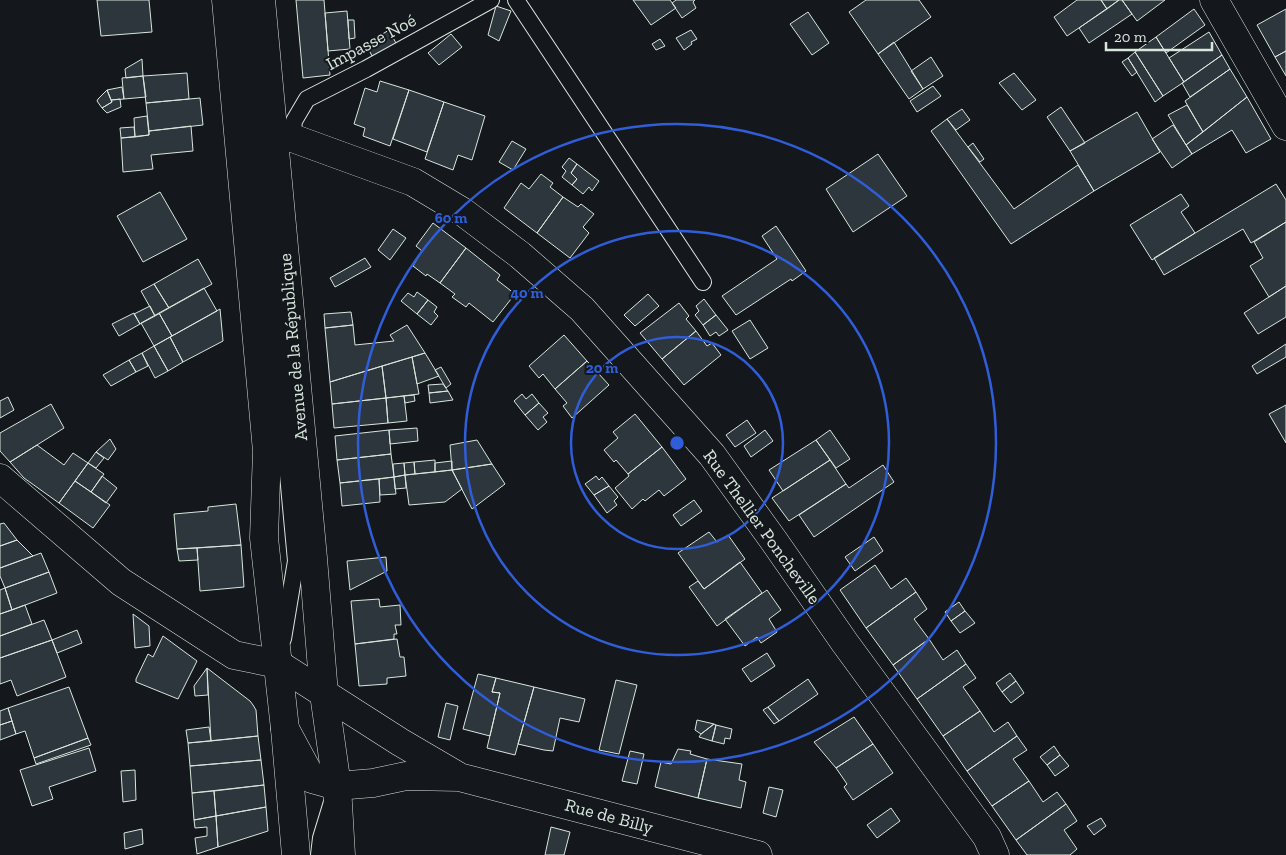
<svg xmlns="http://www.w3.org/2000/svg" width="1286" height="855" viewBox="0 0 1286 855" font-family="'Zilla Slab',serif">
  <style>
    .building { fill: #2c363c; stroke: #d8e6dc }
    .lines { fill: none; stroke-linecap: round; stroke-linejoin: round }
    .service-casing { stroke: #d8e6dc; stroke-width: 18 }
    .minor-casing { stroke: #d8e6dc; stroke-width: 29 }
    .tertiary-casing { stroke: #d8e6dc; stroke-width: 29 }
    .secondary-casing { stroke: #d8e6dc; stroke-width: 29 }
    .service { stroke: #14181c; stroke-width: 16 }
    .minor { stroke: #14181c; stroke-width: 28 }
    .tertiary { stroke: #14181c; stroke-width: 28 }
    .secondary { stroke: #14181c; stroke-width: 28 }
    .ring { fill: none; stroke: #305dd8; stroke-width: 2.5 }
    .labels { text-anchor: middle; stroke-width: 4; stroke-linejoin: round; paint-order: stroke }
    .street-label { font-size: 18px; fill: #d8e6dc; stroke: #14181c }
    .centre { fill: #305dd8; stroke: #14181c; stroke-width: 2.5 }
    .ring-label { font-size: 15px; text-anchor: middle; font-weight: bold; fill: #305dd8; stroke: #14181c; stroke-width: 4; stroke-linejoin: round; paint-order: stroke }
  </style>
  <rect width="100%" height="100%" fill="#14181c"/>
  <path class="building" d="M97 0H149L152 32 101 36Z
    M296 0H324L330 75 303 78Z
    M633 0H670L676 8 651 25Z
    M676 0H695L693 2 696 8 682 18 672 3Z
    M866 0H919L931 17 878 54 849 12Z
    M1077 0H1101L1107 9 1067 36 1054 17Z
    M1101 0H1119L1107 9Z
    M1119 0H1122L1132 14 1089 43 1079 28Z
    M1122 0H1165L1137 21Z
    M496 6 511 11 499 41 488 35Z
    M1194 9 1205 25 1166 53 1156 37Z
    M1286 9V51L1275 57 1257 25Z
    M347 11 350 49 328 51 325 13Z
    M808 12 829 43 812 55 790 24Z
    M348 20H354L355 38 349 39Z
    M389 30 397 45 373 58 366 44Z
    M691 30 697 39 691 42 692 44 684 50 676 38Z
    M1209 32 1222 55 1184 82 1169 58Z
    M451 34 462 47 439 65 428 53Z
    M1156 37 1184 82 1163 96 1135 52Z
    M660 39 665 46 656 50 652 44Z
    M894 42 923 89 909 99 878 54Z
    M1286 51V76L1275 57Z
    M1135 52 1163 96 1155 102 1128 58Z
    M1222 55 1230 69 1190 97 1182 83Z
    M931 57 943 76 923 89 911 71Z
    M1128 58 1137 72 1132 76 1122 62Z
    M142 59 143 76 126 78 125 69Z
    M1230 69 1247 97 1203 132 1185 101Z
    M187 73 189 99 146 103 143 76Z
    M1014 73 1036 100 1022 110 999 83Z
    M143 76 146 97 124 99 122 78Z
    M380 81 409 90 390 146 363 136 365 128 354 124 365 88 377 92Z
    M933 86 941 96 917 112 910 101Z
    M122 87 124 99 111 100 107 90Z
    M107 90 112 102 102 108 97 101 98 99Z
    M409 90 444 102 427 152 393 139Z
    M1247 97 1271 139 1246 153 1232 130 1192 154 1186 145Z
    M200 98 203 125 149 131 146 103Z
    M120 99 121 107 107 113 102 108 112 102 111 100Z
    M444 102 485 116 472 160 458 155 453 170 425 159Z
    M1187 105 1203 132 1186 145 1168 115Z
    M1061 107 1085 143 1070 151 1047 117Z
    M962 109 970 120 956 130 947 119Z
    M1137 112 1160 152 1094 191 1070 151Z
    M147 116 149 135 135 137 134 118Z
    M947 119 1014 209 1078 165 1094 191 1011 244 931 131Z
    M1173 125 1192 154 1172 168 1152 139Z
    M191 126 193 151 151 155 153 169 123 172 121 138 149 135V131Z
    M134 127 135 137 121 138 120 128Z
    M512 141 526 149 513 170 499 162Z
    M973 143 984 159 980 162 968 147Z
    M878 154 907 196 853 232 826 189Z
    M569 158 577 164 571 173 577 179 572 185 562 177 566 171 562 167Z
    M577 164 599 181 592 191 589 187 583 194 572 185 577 179 571 173Z
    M541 174 553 183 550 187 563 197 537 233 504 208 521 183 529 189Z
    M1276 184 1286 200V222L1251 243 1243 229 1164 275 1154 258Z
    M160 192 187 239 143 262 117 216Z
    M1181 194 1189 206 1181 212 1195 233 1152 260 1130 225Z
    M563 197 578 207 581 204 594 214 583 227 589 233 570 258 537 233Z
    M1286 222V286L1269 297 1250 266 1263 258 1254 242Z
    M433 223 466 248 440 283 427 274 426 276 413 266 422 251 416 246Z
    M776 226 806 271 792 281 791 279 736 315 722 296 777 259 762 236Z
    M393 229 406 238 390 260 378 250Z
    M466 248 500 275 497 280 515 294 493 322 469 303 466 307 452 297 455 294 440 283Z
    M365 258 371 267 335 287 330 278Z
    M198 259 212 284 169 308 154 284Z
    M154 284 169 308 155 316 141 291Z
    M1286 286V317L1258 334 1244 313Z
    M204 288 217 311 172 336 159 313Z
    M417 292 428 300 417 314 401 301 408 293 414 297Z
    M648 294 659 306 635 326 624 315Z
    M704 299 716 315 703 325 695 315 699 311 696 306Z
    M428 300 437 307 434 312 438 316 431 325 417 314Z
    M679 303 689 316 686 319 696 331 662 359 640 333Z
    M150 306 155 316 140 324 134 314Z
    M220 309 223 341 183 362 170 337Z
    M351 312 353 325 325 328 324 314Z
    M134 313 140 324 119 336 112 324Z
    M159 313 172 336 154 346 141 323Z
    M716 315 728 330 719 336 716 332 710 336 703 325Z
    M750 320 768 348 750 359 732 331Z
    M353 325 355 345 394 341 390 335 407 325 425 353 330 382 325 328Z
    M696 331 707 346 712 343 721 355 684 385 662 359Z
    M564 335 587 361 555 389 543 374 539 378 529 366Z
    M170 337 183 362 168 371 154 346Z
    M1286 344V357L1257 374 1252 366Z
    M154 346 168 371 155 378 142 353Z
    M142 353 148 366 136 372 129 360Z
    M425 353 439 376 417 384 412 357Z
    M412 357 419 394 386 398 382 366Z
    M129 360 136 372 111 386 103 375Z
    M587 361 609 385 572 418 563 406 567 403 555 389Z
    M382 366 386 398 332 404 330 382Z
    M441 367 451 384 446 388 435 370Z
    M443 384 448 391 429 393 428 385Z
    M448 391 453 400 430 403 429 393Z
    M522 394 526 399 532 394 539 403 525 415 514 401Z
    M414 395 415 401 405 403 404 396Z
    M404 396 407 421 388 423 386 398Z
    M8 397 14 410 0 418V401Z
    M386 398 388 423 334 428 332 404Z
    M539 403 548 413 543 417 547 422 538 430 525 415Z
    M51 404 64 428 10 462 0 451V433Z
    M1286 405V443L1269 414Z
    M635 414 662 447 628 474 616 460 614 462 604 450 618 438 613 432Z
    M747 420 756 433 735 447 726 435Z
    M417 428 418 441 390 444 389 430Z
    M389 430 391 454 337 460 335 436Z
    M765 430 773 441 751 457 744 446Z
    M830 430 850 459 836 468 816 440Z
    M110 439 116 449 108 460 96 452Z
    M477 440 492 464 452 470 450 445Z
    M816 440 830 460 783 491 769 470Z
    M37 445 64 465 73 453 88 463 59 503 24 478 10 462Z
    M662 447 686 479 664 496 659 490 645 501 643 499 632 509 615 488 629 476 628 474Z
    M96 452 104 458 96 468 88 463Z
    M391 454 394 477 340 483 337 460Z
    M435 460V472L415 474 414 462Z
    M830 460 846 484 789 521 772 498Z
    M452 461V470L435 472V463Z
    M414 462 415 474 405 475 404 463Z
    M88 463 104 474 91 492 75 481Z
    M404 463 405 475 394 477 393 464Z
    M492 464 505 484 472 509 452 470Z
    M883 465 894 482 814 537 799 515 846 484 849 488Z
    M452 470 462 489 445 502 409 505 405 475Z
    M405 475 406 488 395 489 394 477Z
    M102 476 117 488 106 503 91 492Z
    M596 476 599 480 602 477 609 486 594 495 585 484Z
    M394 477 396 494 380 495 379 479Z
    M379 479 380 502 342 506 340 483Z
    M75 481 110 505 93 528 59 503Z
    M609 486 618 497 614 501 617 505 607 513 594 495Z
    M694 500 702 511 681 526 673 515Z
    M236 504 241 545 177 549 174 514 208 511V507Z
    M4 523 17 540 0 546V524Z
    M709 532 717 542 728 535 745 559 704 589 678 553Z
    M874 537 883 551 855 571 845 557Z
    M17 540 33 556 0 568V546Z
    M241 545 244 587 200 591 197 548Z
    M197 548 198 560 179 561 177 549Z
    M41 553 49 572 5 588 0 576V568Z
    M386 557 387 571 350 590 347 561Z
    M740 562 762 593 717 626 689 587 698 581 704 589Z
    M875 565 891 589 906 578 916 592 866 628 840 590Z
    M49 572 57 593 12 610 5 588Z
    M5 588 12 610 0 614V590Z
    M767 590 781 610 769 619 777 632 761 643 757 637 745 646 725 619Z
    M916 592 927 609 914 619 929 639 893 665 866 628Z
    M379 599 380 607 400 605 401 625H395L397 634H394V639L355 644 351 601Z
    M959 602 965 611 951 621 945 612Z
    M25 605 32 624 0 636V614Z
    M965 611 975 623 960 633 951 621Z
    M133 614 149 626 150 646 135 648Z
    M44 620 52 640 0 658V636Z
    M77 630 82 643 57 653 52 640Z
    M163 636 197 661 178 699 136 682V679L148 654 153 657Z
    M397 639 400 657H404L406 676 387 678V684L359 686 355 644Z
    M929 639 943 660 957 650 966 664 917 699 893 665Z
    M52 640 66 677 17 696 11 680 0 684V658Z
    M767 653 775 666 751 682 742 669Z
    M966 664 976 678 963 687 980 711 943 736 917 699Z
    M207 668 208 695 195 696 194 686Z
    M207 668 250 701 253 705 256 710 258 736 211 741Z
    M1010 673 1016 681 1002 692 996 683Z
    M478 674 496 678 492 692 500 693 490 736 463 729Z
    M496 678 534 687 515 755 487 748 500 693 492 692Z
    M808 679 818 694 779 721 768 707Z
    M616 680 637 685 619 754 599 750Z
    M1016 681 1024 693 1011 703 1002 692Z
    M69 687 88 738 34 758 25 731 16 734 8 708Z
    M534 687 585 699 579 722 560 718 553 751 544 750 518 744Z
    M446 703 458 706 450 740 438 737Z
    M768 707 779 721 774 724 763 710Z
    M8 708 12 721 0 725V711Z
    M980 711 994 732 1008 722 1017 736 967 771 943 736Z
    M854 717 873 744 836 768 814 742Z
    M697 720 714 724 701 734 695 730Z
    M12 721 16 734 0 740V725Z
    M714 724 716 725 712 741 699 737 701 734Z
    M716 725 732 729 730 739 725 738 724 744 712 741Z
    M209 727 211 741 188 743 186 730Z
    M258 736 261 760 190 766 188 743Z
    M1017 736 1027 750 1013 759 1029 781 992 806 967 771Z
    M88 738 91 745 36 764 34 758Z
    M873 744 893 773 853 800 844 787 847 784 836 768Z
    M1054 746 1060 755 1047 765 1040 757Z
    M89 748 96 771 49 787 53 799 32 806 20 770Z
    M678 749 691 751 690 754 707 759 698 798 655 787 661 762 671 764Z
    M630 751 644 754 637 784 622 781Z
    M1060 755 1069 766 1055 776 1047 765Z
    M707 759 742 764 739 780 746 782 741 808 698 798Z
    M261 760 264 785 192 793 190 766Z
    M135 770 136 800 123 802 121 771Z
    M1029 781 1043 802 1057 792 1066 804 1016 840 992 806Z
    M264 785 266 807 216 816 214 791Z
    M769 787 783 790 776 817 763 813Z
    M214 791 216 816 194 820 192 793Z
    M1066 804 1077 821 1064 830 1077 849 1070 855H1027L1016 840Z
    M266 807 268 831 218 847 216 816Z
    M891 808 900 821 877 838 867 825Z
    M216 816 218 847 197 854 195 838 207 836V827L195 828 194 820Z
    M1101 818 1106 826 1094 835 1087 826Z
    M551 827 570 832 564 855H545Z
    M142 829 143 844 125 849 124 833Z"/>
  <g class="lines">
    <g class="service-casing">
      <path id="service" d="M244 0 296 561 283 639
        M516 0 703 282
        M292 138 294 121 307 99 366 69 491 0
        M319 855 321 838 332 802"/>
    </g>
    <g class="minor-casing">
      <path id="minor" d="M1214 0 1286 126
        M273 131 413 182 463 212 520 255 582 309 712 455 774 541 845 643 987 837 995 855
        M0 478 121 582 234 655 278 664"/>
    </g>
    <g class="tertiary-casing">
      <path id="tertiary" d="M278 664 400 742 458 776
        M285 729 312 779 337 786 373 783 406 776 459 777 758 855"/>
    </g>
    <g class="secondary-casing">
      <path id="secondary" d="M226 0 267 451 264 538 285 729 296 855
        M261 0 313 558 324 694 337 786 341 855"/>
    </g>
    <use href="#service" class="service"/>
    <use href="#minor" class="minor"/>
    <use href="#tertiary" class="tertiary"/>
    <use href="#secondary" class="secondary"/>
  </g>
  <g class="ring">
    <circle cx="677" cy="443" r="106"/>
    <circle cx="677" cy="443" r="212"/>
    <circle cx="677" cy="443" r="319"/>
  </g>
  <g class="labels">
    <g class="street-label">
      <text transform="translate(371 42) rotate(-28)" y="6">Impasse Noé</text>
      <text transform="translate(293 347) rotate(-95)" y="6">Avenue de la République</text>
      <text transform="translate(762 527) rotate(54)" y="6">Rue Thellier Poncheville</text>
      <text transform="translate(609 816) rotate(15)" y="6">Rue de Billy</text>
    </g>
  </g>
  <circle cx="677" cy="443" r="8" class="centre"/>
  <g class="ring-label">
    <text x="451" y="223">60 m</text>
    <text x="527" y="298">40 m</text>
    <text x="602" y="373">20 m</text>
  </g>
  <path d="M1106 42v8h106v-8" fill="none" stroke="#d8e6dc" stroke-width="2.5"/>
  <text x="1114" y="42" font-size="15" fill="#d8e6dc" stroke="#14181c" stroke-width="4" paint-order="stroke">20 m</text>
</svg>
